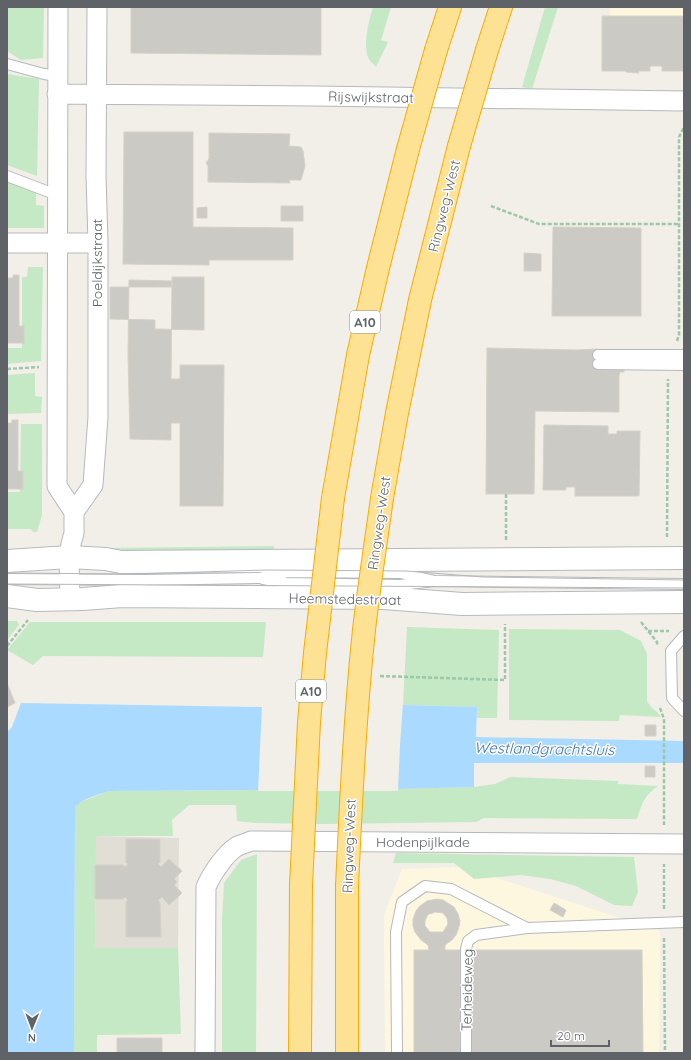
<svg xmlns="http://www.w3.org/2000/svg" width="691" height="1060" viewBox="0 0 691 1060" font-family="Quicksand,sans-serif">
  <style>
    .commercial { fill: #fef7e0 }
    .education { fill: #e1ded6 }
    .green { fill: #c5e8c5 }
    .water { fill: #aadaff }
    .pier { fill: #f1efe8 }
    .building { fill: #cccac5; stroke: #d6d1c6; fill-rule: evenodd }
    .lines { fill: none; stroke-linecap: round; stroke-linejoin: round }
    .lane-casing { stroke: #b5b8bc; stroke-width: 12 }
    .street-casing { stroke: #b5b8bc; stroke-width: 21 }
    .secondary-casing { stroke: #b6babf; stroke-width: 24 }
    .highway-casing { stroke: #f9ab00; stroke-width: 24 }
    .path { stroke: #9cc7a9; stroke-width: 2.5; stroke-dasharray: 4 2; stroke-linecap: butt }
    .lane { stroke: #fff; stroke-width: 10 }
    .street { stroke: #fff; stroke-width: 19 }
    .secondary { stroke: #fff; stroke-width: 22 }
    .highway { stroke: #fde293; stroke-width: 22 }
    .tram { stroke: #b6b7b8; stroke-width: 1 }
    .highway-bridge-casing { stroke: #f9ab00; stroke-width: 24; stroke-linecap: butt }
    .highway-bridge { stroke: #fde293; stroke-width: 22 }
    .labels { text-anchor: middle; stroke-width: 3; stroke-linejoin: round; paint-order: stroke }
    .shield { fill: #fff; stroke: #8f9295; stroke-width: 1 }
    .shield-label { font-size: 13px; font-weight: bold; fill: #5f6368 }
    .street-label { font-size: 14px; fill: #5f6368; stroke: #fff }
    .water-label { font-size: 15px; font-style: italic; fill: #4174aa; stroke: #fff }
  </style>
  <rect width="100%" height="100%" fill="#f1efe8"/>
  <path class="commercial" d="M610 7H684V53H610Z
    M463 867 660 931 659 1053H385L384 915 402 869Z"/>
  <path class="education" d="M96 836 179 838 178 948H95Z"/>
  <path class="green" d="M7 7H44L43 58 21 60 7 51Z
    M373 7H391L381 40 388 42 376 67C374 64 369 61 368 57 363 44 369 20 373 7Z
    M545 7H558L532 89 522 87Z
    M7 74 39 79 37 176 7 165Z
    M9 182 36 193V205L44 206V228H7V185Z
    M28 267H43L41 361 7 364V348H22V277H27Z
    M35 373V396L42 397 41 413 7 414V375Z
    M21 424H42V515L37 532H33L31 529H7V492H20Z
    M274 546 273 552 110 554 103 548Z
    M184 604 193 608H115L78 611V606Z
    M7 621H17L19 625 7 640Z
    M30 622H266L263 657 43 656 33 665 7 650Z
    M407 627 499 630 497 718H477L476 707 403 705Z
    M509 629 620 630 641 641 647 654V701C651 709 657 710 661 717L620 715 619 721 509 720Z
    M510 777 618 781V784L658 786C643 797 643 802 637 819L484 818 476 822 326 824 256 823 237 821 236 805H189L172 820 173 836H96L95 948H178L181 1034 97 1035V1053H74L75 807 78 803 109 791 397 789 474 787 495 784Z
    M396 853 634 857 638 892 632 906 614 905 576 886 550 879 521 875 474 879 454 863H393Z
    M257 854 256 1053H222V920L224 883 241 860Z"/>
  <path class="water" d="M21 703 263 707H331L403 705 477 707 476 737 684 741V763H474V787L397 789 109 791C98 795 83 798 75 807L74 1053H7V732L12 727Z"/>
  <path class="pier" d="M403 703 400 745 398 791H258L262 705H331Z"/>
  <path class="building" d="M131 7H321V55L131 53Z
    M602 16H684V71H662V66H650V71H638L639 73 626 72V71H602Z
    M124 132H193V227L293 228V260H209V265L123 264Z
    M209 133 290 134 289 146 301 147 303 151 305 166 301 180H289L290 183 208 182V166L206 163 209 159Z
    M281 206H303V221H281Z
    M207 207V218H197V208Z
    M553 227 641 228V316H552Z
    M524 253 541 254V271H524Z
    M13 275H19V326H24V343H7V278H13Z
    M172 277H204V330L155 329V320L110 319V287H172Z
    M129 280 172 281 171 379H180V365H224L223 506H180V423H171V440L130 439 128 355Z
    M487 348 576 350 597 349H598V370H624V372H620L619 375V412L535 411 534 494H486Z
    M12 420H18V471H23V489H7V423H12Z
    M544 425 608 426V434H617V431H640L639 496H575V487H566V490H543Z
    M7 683 15 703 7 707Z
    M645 725H656V736H645Z
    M645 766H655V777H645Z
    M126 839H160V862L158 864 161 867 169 859 182 871 174 879 177 882 174 885 182 893 169 905 162 897 158 900 160 903 161 937H126V902L128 900 125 897 123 899H95V865H123L125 867 128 864 126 862Z
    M437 899 443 900 454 907 458 914 460 921 459 927 456 935 452 940 445 945V950H460V1053H414V950H429L428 945 421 940 415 932 413 926V919L416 911 420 906 427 901ZM435 912 443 913 447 918 448 924 443 932H430L425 926V921L427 916 430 913V914Z
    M554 903 566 910 563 917 550 910Z
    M471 950H642L643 1053H471Z
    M117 1038H162V1053H167H117Z"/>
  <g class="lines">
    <g class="lane-casing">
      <path id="lane" d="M7 64 44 74 58 76
        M7 176 57 195
        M598 355H684
        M598 364 684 365
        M7 579 144 580 260 578 287 572 400 573 435 581
        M263 579 286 583 400 585 435 581 684 584
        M684 636 671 651 672 698 684 711
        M397 1053 396 932 402 902 425 886 451 889 527 928
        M466 1053V949L468 941 476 935 527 928 684 922"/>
    </g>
    <g class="street-casing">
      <path id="street" d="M58 7 57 486 74 512V533L71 544 69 557 70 599
        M57 94 314 96 684 101
        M7 243H98
        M74 512 93 485 98 417V243L96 176 97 7
        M205 1053 206 887C211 875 225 854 236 847 241 844 247 843 251 841L684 844"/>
    </g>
    <g class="secondary-casing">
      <path id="secondary" d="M7 561 69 557 106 559 121 562 684 558
        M7 596 37 600 83 599 122 596 384 598 462 604 684 602"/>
    </g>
    <g class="highway-casing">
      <path id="highway" d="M436 50 450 7
        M487 50 501 7
        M333 498 358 355 378 268 408 149
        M382 498 397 413 420 300 459 146
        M300 1053 301 885
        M347 1053V886"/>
    </g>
    <path class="path" d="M491 206 539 224H679
      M677 341 679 335V137L684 127
      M7 369 39 367
      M506 494V540
      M667 537 668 379
      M641 622 657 642V646
      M648 631H669
      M7 646 28 620
      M380 676 505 680V624
      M660 708 664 719V825
      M664 909V864
      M664 938 665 1053"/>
    <use href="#lane" class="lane"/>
    <use href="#street" class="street"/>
    <use href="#secondary" class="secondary"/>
    <use href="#highway" class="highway"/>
    <path class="tram" d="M7 573 131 574 267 570 406 571 483 577 684 580
      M7 584 684 588"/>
    <g class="highway-bridge-casing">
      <path id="highway-bridge" d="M459 146 487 50
        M408 149 436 50
        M301 885 309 722 315 653 333 498
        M347 886C351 801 355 715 364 630 369 586 376 542 382 498"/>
    </g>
    <use href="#highway-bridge" class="highway-bridge"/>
  </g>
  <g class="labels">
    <g class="shield">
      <rect x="350" y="311" width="30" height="22" rx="3"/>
      <rect x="296" y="680" width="30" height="22" rx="3"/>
    </g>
    <g class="shield-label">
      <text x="365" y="327">A10</text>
      <text x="311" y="696">A10</text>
    </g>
    <g class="street-label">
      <text transform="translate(371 97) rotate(1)" y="5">Rijswijkstraat</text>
      <text transform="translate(444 206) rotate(-76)" y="5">Ringweg-West</text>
      <text transform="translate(97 263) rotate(-90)" y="5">Poeldijkstraat</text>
      <text transform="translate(379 523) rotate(-82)" y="5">Ringweg-West</text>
      <text transform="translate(345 599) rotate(1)" y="5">Heemstedestraat</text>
      <text x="423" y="847">Hodenpijlkade</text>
      <text transform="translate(349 846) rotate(-88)" y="5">Ringweg-West</text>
      <text transform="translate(467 990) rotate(-89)" y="5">Terheideweg</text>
    </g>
    <g class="water-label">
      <text transform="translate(544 749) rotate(1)" y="5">Westlandgrachtsluis</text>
    </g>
  </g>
  <rect width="691" height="1060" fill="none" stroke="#5f6368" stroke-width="16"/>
  <g transform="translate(32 1028) rotate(181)" stroke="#ffffff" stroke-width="3" paint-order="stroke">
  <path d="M0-3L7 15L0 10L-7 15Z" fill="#5f6368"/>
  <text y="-6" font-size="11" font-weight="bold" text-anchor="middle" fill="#5f6368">N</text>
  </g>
  <path d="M551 1040v6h58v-6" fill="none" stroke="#5f6368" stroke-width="2"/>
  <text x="557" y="1040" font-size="12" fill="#5f6368" stroke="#ffffff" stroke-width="3" paint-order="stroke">20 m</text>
</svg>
